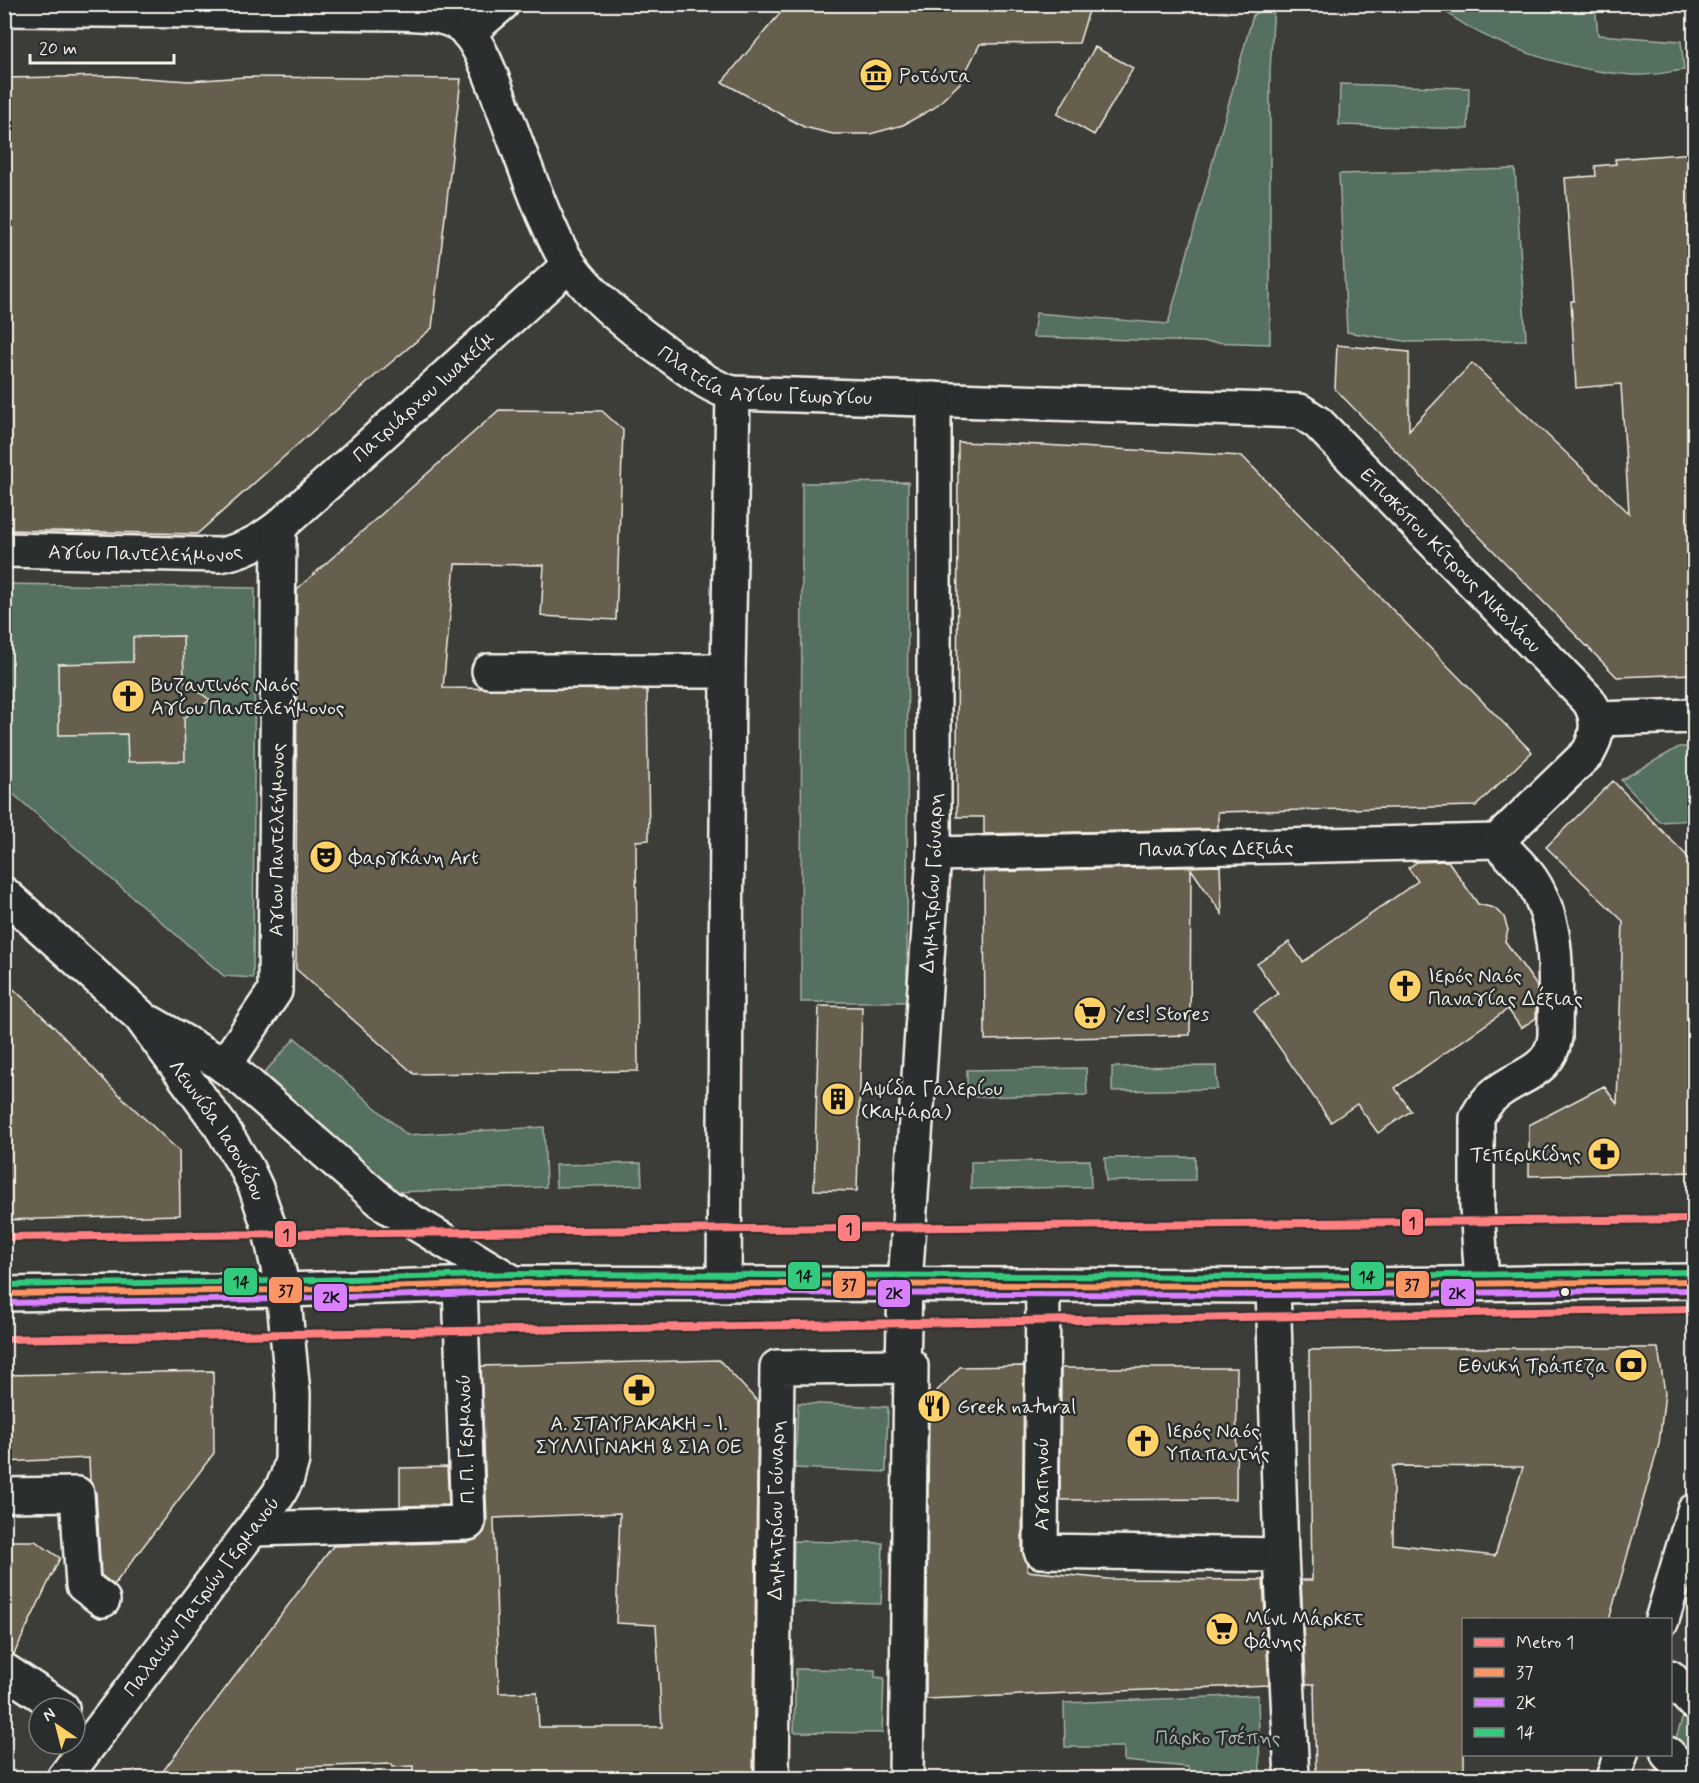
<svg xmlns="http://www.w3.org/2000/svg" width="1699" height="1783" viewBox="0 0 1699 1783" font-family="Mynerve,sans-serif">
  <style>
    .green { fill: #546f5e; stroke: #a4b0a3; stroke-width: 1.5 }
    .building { fill: #665e4e; stroke: #f4f1e8; stroke-width: 1.5; fill-rule: evenodd }
    .lines { fill: none; stroke-linecap: round; stroke-linejoin: round }
    .minor-casing { stroke: #f4f1e8; stroke-width: 38 }
    .major-casing { stroke: #f4f1e8; stroke-width: 38 }
    .minor { stroke: #2a2d2e; stroke-width: 33 }
    .major { stroke: #2a2d2e; stroke-width: 33 }
    .bus-1-casing { stroke: #2a2d2e; stroke-width: 10 }
    .bus-2-casing { stroke: #2a2d2e; stroke-width: 10 }
    .bus-3-casing { stroke: #2a2d2e; stroke-width: 10 }
    .bus-1 { stroke: #fb9564; stroke-width: 6 }
    .bus-2 { stroke: #d880ff; stroke-width: 6 }
    .bus-3 { stroke: #33ca7d; stroke-width: 6 }
    .metro-1-casing { stroke: #2a2d2e; stroke-width: 12 }
    .metro-1 { stroke: #ff8080; stroke-width: 8 }
    .bus-dot { fill: #f4f1e8; stroke: #2a2d2e; stroke-width: 2 }
    .labels { text-anchor: middle; stroke-width: 5; stroke-linejoin: round; paint-order: stroke }
    .poi-label { font-size: 20px; fill: #f4f1e8; stroke: #2a2d2e; text-anchor: start }
    .street-label { font-size: 20px; fill: #f4f1e8; stroke: #2a2d2e }
    .park-label { font-size: 20px; fill: #acb6aa; stroke: #2a2d2e }
    .line-badge { stroke: #2a2d2e; stroke-width: 2 }
    .pale-badge-label { font-size: 16px; text-anchor: middle; font-weight: bold; fill: #111 }
  </style>
  <rect width="100%" height="100%" fill="#3c3c38"/>
  <filter id="ink" filterUnits="userSpaceOnUse"><feTurbulence type="fractalNoise" baseFrequency=".0167" numOctaves="2"/><feDisplacementMap in="SourceGraphic" scale="12" xChannelSelector="R" yChannelSelector="G"/><feConvolveMatrix kernelMatrix="1 2 1 2 8 2 1 2 1" color-interpolation-filters="sRGB"/></filter>
  <g filter="url(#ink)">
    <path class="green" d="M1271 4 1274 5 1270 71V344L1033 337 1036 313 1168 324 1253 15Z
      M1438 5H1595L1598 35 1681 41 1684 70C1668 72 1650 76 1634 75 1576 72 1481 45 1438 5Z
      M1340 84 1469 88 1468 129 1339 125Z
      M1515 169 1526 340 1411 342 1347 332 1339 174Z
      M908 482 907 1002H801L802 483Z
      M5 584 255 588 253 978 224 976 5 787Z
      M1679 747H1694V820L1660 822 1621 780Z
      M295 1038 407 1135 544 1127 546 1187 393 1192 264 1073Z
      M1216 1066 1217 1089 1112 1091V1067Z
      M1086 1068 1087 1095 967 1097V1070Z
      M1195 1157V1180L1106 1181 1105 1158Z
      M1090 1160 1091 1187 971 1189V1162Z
      M641 1163 642 1185 556 1187 555 1165Z
      M798 1403 888 1407 886 1472 795 1468Z
      M794 1541 883 1543 881 1604 793 1602Z
      M796 1669 875 1670V1677L884 1678 882 1733 794 1732Z
      M1258 1695 1260 1778H1190L1188 1767 1124 1761V1747H1065L1064 1703Z
      M1689 1697 1694 1703V1778L1670 1757Z"/>
    <path class="building" d="M788 4H1091L1079 43 980 44 960 83 934 108 903 125 870 134H833L804 127 722 82Z
      M1095 47 1133 68 1094 135 1057 114Z
      M115 76 189 81 245 77 461 79 432 328 376 375 197 534 4 530V78Z
      M1695 153V674L1617 677 1335 389 1337 345 1409 352V430L1472 363 1629 513 1621 384 1576 388 1571 301H1574L1565 178 1596 176 1595 166 1616 164 1615 159Z
      M499 410 602 411 623 430 616 620 541 616 544 565 455 564 443 688 647 690 649 840 636 841 638 1071 414 1074 296 969 297 589Z
      M958 442 1043 445 1242 456 1532 752 1476 806 1218 812V829L984 834V817H957Z
      M183 636 184 681 210 700 184 718 185 761 128 762 127 734 59 735 58 664 133 662V637Z
      M1613 781 1695 864V1172L1529 1176V1125L1604 1086 1617 1104 1623 921 1546 847Z
      M1448 861 1478 904 1494 908 1504 917 1508 930 1505 941 1537 986 1536 1018 1521 1028 1508 1009 1395 1088 1411 1111 1378 1133 1357 1104 1331 1122 1254 1011 1278 994 1257 964 1289 942 1303 962 1418 881 1408 868 1417 862Z
      M1220 866 1222 914 1191 869 1190 1035 985 1040 984 872Z
      M4 980 54 1027 109 1085 179 1151 180 1215 4 1220Z
      M819 1006 862 1007 857 1191 814 1190Z
      M1411 1348H1658L1665 1393 1659 1444 1609 1620H1464V1779H1316L1314 1684H1306L1301 1580H1312L1309 1350ZM1393 1466 1523 1467 1495 1556 1393 1544Z
      M719 1360 758 1402 753 1779H413V1766L392 1767V1764L299 1767 298 1779H157L333 1546 469 1542 477 1539 484 1532 487 1522 481 1366ZM620 1513 616 1623 656 1625 662 1727H539L537 1692 499 1693 494 1518Z
      M1024 1366 1022 1551 1028 1563 1027 1571 1108 1579 1263 1580 1269 1685 926 1699 929 1399 960 1367Z
      M1061 1368H1237L1236 1499 1060 1500Z
      M213 1371 214 1453 114 1585 101 1575 96 1493 90 1481 89 1458 4 1462V1375Z
      M447 1467 449 1505 400 1506V1468Z
      M4 1541H35L60 1558 14 1654 4 1651Z"/>
    <g class="lines">
      <g class="minor-casing">
        <g id="minor">
          <path id="s1" d="M4 9 397 13C418 14 445 13 463 27 483 45 498 96 508 121 520 153 531 184 544 215 552 232 558 249 569 264 592 297 637 333 670 356 690 370 709 387 733 393L1300 411 1318 423 1588 700C1600 717 1598 736 1588 753L1497 841 934 854"/>
          <path d="M468 33 502 4"/>
          <path id="s2" d="M4 550 219 555C243 551 259 542 279 527L569 265"/>
          <path d="M489 671H728"/>
          <path d="M1596 719 1694 716"/>
          <path id="s3" d="M224 1066 275 991 279 527"/>
          <path d="M1482 1283 1477 1206V1117C1482 1108 1487 1100 1495 1094 1519 1074 1550 1073 1555 1037 1555 985 1562 925 1531 879 1522 866 1508 854 1497 841"/>
          <path d="M724 1285 728 671 733 393"/>
          <path d="M1043 1285 1041 1551 1281 1555"/>
          <path d="M1273 1286 1281 1555 1292 1778"/>
          <path id="s4" d="M903 1366 905 1284 934 854V399"/>
          <path d="M4 1495 77 1494 83 1585 103 1600"/>
          <path d="M254 1529 468 1523 460 1285"/>
          <path d="M1662 1620 1694 1511"/>
          <path d="M4 1670 62 1708"/>
          <path d="M1670 1677 1694 1703"/>
          <path d="M1668 1754 1690 1778"/>
          <path id="s5" d="M772 1778 777 1367 911 1366 906 1778"/>
          <path d="M1613 1778 1621 1754"/>
        </g>
      </g>
      <g class="major-casing">
        <g id="major">
          <path id="s6" d="M4 894 140 1016 220 1125 247 1169 256 1188 269 1227 283 1290 293 1393 292 1460 287 1478 278 1495 64 1778"/>
          <path d="M151 1023 217 1061 242 1079 387 1206 514 1283"/>
          <path d="M4 1294 283 1290 514 1283 1273 1286 1694 1281"/>
        </g>
      </g>
      <use href="#minor" class="minor"/>
      <use href="#major" class="major"/>
      <g class="bus-1-casing">
        <path id="bus-1" d="M4 1294 283 1290 514 1283 1273 1286 1694 1281"/>
      </g>
      <g class="bus-2-casing">
        <path id="bus-2" d="M4 1303 283 1299 514 1292 1273 1295 1694 1290"/>
      </g>
      <g class="bus-3-casing">
        <path id="bus-3" d="M4 1285 283 1281 514 1274 1273 1277 1694 1272"/>
      </g>
      <use href="#bus-1" class="bus-1"/>
      <use href="#bus-2" class="bus-2"/>
      <use href="#bus-3" class="bus-3"/>
      <g class="metro-1-casing">
        <path id="metro-1" d="M4 1237 1694 1219
          M4 1339 1694 1309"/>
      </g>
      <use href="#metro-1" class="metro-1"/>
    </g>
  </g>
  <defs>
    <g id="museum-disc" transform="scale(1.725)"><circle r="9.5" fill="#ffd166" stroke="#2a2d2e"/><path d="M0-6L6-3V-2H-6V-3ZM-5-1h2V3h-2ZM-1-1h2V3h-2ZM3-1h2V3H3ZM-6 4H6V6H-6Z" fill="#111"/></g>
    <g id="church-disc" transform="scale(1.725)"><circle r="9.5" fill="#ffd166" stroke="#2a2d2e"/><path d="M-1.2-6h2.4v3.5h3.3v2.4h-3.3V6h-2.4V-.1h-3.3v-2.4h3.3Z" fill="#111"/></g>
    <g id="theatre-disc" transform="scale(1.725)"><circle r="9.5" fill="#ffd166" stroke="#2a2d2e"/><path d="M-5-5.5Q0-4 5-5.5V0Q5 5 0 6Q-5 5-5 0ZM-3.3-2.5H-1v1.5H-3.3ZM1-2.5H3.3v1.5H1ZM-2.8 1Q0 5.5 2.8 1Z" fill="#111"/></g>
    <g id="supermarket-disc" transform="scale(1.725)"><circle r="9.5" fill="#ffd166" stroke="#2a2d2e"/><path d="M-6-5.5h2.5l.6 2H6L4.5 2H-2.5L-4.4-4H-6ZM-1.5 3.2a1.3 1.3 0 1 0 .1 0ZM3 3.2a1.3 1.3 0 1 0 .1 0Z" fill="#111"/></g>
    <g id="building-disc" transform="scale(1.725)"><circle r="9.5" fill="#ffd166" stroke="#2a2d2e"/><path d="M-4-6H4V6H1V3H-1V6H-4ZM-2.5-4.3h1.7v1.8h-1.7ZM.8-4.3h1.7v1.8H.8ZM-2.5-1h1.7V.8h-1.7ZM.8-1h1.7V.8H.8Z" fill="#111"/></g>
    <g id="pharmacy-disc" transform="scale(1.725)"><circle r="9.5" fill="#ffd166" stroke="#2a2d2e"/><path d="M-2-6h4v4h4v4h-4v4h-4v-4h-4v-4h4Z" fill="#111"/></g>
    <g id="bank-disc" transform="scale(1.725)"><circle r="9.5" fill="#ffd166" stroke="#2a2d2e"/><path d="M-6-4H6V4H-6ZM0-2.3a2.3 2.3 0 1 0 0 4.6a2.3 2.3 0 1 0 0-4.6Z" fill="#111"/></g>
    <g id="restaurant-disc" transform="scale(1.725)"><circle r="9.5" fill="#ffd166" stroke="#2a2d2e"/><path d="M-5-6h1v4h1v-4h1v4h1v-4h1v5L-1.5 .5V6h-2V.5L-5-1ZM5-6V6H3V1.5H1.5Q1.5-4 5-6Z" fill="#111"/></g>
  </defs>
  <g fill-rule="evenodd">
    <use href="#museum-disc" x="876" y="75"/>
    <use href="#church-disc" x="128" y="696"/>
    <use href="#theatre-disc" x="326" y="857"/>
    <use href="#church-disc" x="1405" y="986"/>
    <use href="#supermarket-disc" x="1090" y="1013"/>
    <use href="#building-disc" x="838" y="1099"/>
    <use href="#pharmacy-disc" x="1604" y="1154"/>
    <use href="#bank-disc" x="1631" y="1365"/>
    <use href="#pharmacy-disc" x="639" y="1390"/>
    <use href="#restaurant-disc" x="934" y="1406"/>
    <use href="#church-disc" x="1143" y="1441"/>
    <use href="#supermarket-disc" x="1222" y="1629"/>
  </g>
  <circle class="bus-dot" cx="1565" cy="1292" r="5"/>
  <g class="labels">
    <g class="poi-label">
      <text x="899" y="82">Ροτόντα</text>
      <text x="151" y="691">Βυζαντινός Ναός<tspan x="151" dy="23">Αγίου Παντελεήμονος</tspan></text>
      <text x="349" y="864">Φαργκάνη Art</text>
      <text x="1428" y="982">Ιερός Ναός<tspan x="1428" dy="23">Παναγίας Δέξιας</tspan></text>
      <text x="1113" y="1020">Yes! Stores</text>
      <text x="861" y="1095">Αψίδα Γαλερίου<tspan x="861" dy="23">(Καμάρα)</tspan></text>
      <text x="1581" y="1161" text-anchor="end">Τεπερικίδης</text>
      <text x="1608" y="1372" text-anchor="end">Εθνική Τράπεζα</text>
      <text x="957" y="1413">Greek natural</text>
      <text x="639" y="1430" text-anchor="middle">Α. ΣΤΑΥΡΑΚΑΚΗ - Ι.<tspan x="639" dy="23">ΣΥΛΛΙΓΝΑΚΗ &amp; ΣΙΑ ΟΕ</tspan></text>
      <text x="1166" y="1437">Ιερός Ναός<tspan x="1166" dy="23">Υπαπαντής</tspan></text>
      <text x="1245" y="1625">Μίνι Μάρκετ<tspan x="1245" dy="23">Φάνης</tspan></text>
    </g>
    <g class="street-label">
      <text dy="7" stroke="none"><textPath href="#s1" startOffset="960">Πλατεία Αγίου Γεωργίου</textPath></text>
      <text dy="7" stroke="none"><textPath href="#s2" startOffset="477">Πατριάρχου Ιωακείμ</textPath></text>
      <text dy="7" stroke="none"><textPath href="#s2" startOffset="141">Αγίου Παντελεήμονος</textPath></text>
      <text dy="7" stroke="none"><textPath href="#s1" startOffset="1713">Επισκόπου Κίτρους Νικολάου</textPath></text>
      <text dy="7" stroke="none"><textPath href="#s3" startOffset="242">Αγιου Παντελεήμονος</textPath></text>
      <text transform="translate(1216 848) rotate(-1)" y="7">Παναγίας Δεξιάς</text>
      <text dy="7" stroke="none"><textPath href="#s4" startOffset="484">Δημητρίου Γούναρη</textPath></text>
      <text dy="7" stroke="none"><textPath href="#s6" startOffset="321">Λεωνίδα Ιασονίδου</textPath></text>
      <text transform="translate(465 1439) rotate(-92)" y="7">Π. Π. Γερμανού</text>
      <text transform="translate(1041 1484) rotate(-90)" y="7">Αγαπηνού</text>
      <text dy="7" stroke="none"><textPath href="#s5" startOffset="268">Δημητρίου Γούναρη</textPath></text>
      <text transform="translate(201 1596) rotate(-53)" y="7">Παλαιών Πατρών Γερμανού</text>
    </g>
    <g class="park-label">
      <text x="1218" y="1744">Πάρκο Τσέπης</text>
    </g>
  </g>
  <g class="line-badge">
    <rect x="1401" y="1208" width="23" height="28" rx="6" fill="#ff8080"/>
    <rect x="837" y="1214" width="24" height="28" rx="6" fill="#ff8080"/>
    <rect x="274" y="1220" width="23" height="28" rx="6" fill="#ff8080"/>
    <rect x="787" y="1261" width="34" height="29" rx="6" fill="#33ca7d"/>
    <rect x="1350" y="1261" width="35" height="29" rx="6" fill="#33ca7d"/>
    <rect x="223" y="1267" width="35" height="29" rx="6" fill="#33ca7d"/>
    <rect x="832" y="1270" width="34" height="29" rx="6" fill="#fb9564"/>
    <rect x="1395" y="1270" width="35" height="29" rx="6" fill="#fb9564"/>
    <rect x="268" y="1276" width="35" height="28" rx="6" fill="#fb9564"/>
    <rect x="1440" y="1278" width="35" height="29" rx="6" fill="#d880ff"/>
    <rect x="877" y="1279" width="34" height="29" rx="6" fill="#d880ff"/>
    <rect x="313" y="1283" width="35" height="29" rx="6" fill="#d880ff"/>
  </g>
  <g class="pale-badge-label">
    <text x="1412" y="1228">1</text>
    <text x="849" y="1234">1</text>
    <text x="286" y="1240">1</text>
    <text x="804" y="1281">14</text>
    <text x="1367" y="1282">14</text>
    <text x="241" y="1287">14</text>
    <text x="849" y="1290">37</text>
    <text x="1412" y="1290">37</text>
    <text x="286" y="1296">37</text>
    <text x="1457" y="1299">2Κ</text>
    <text x="894" y="1299">2Κ</text>
    <text x="331" y="1303">2Κ</text>
  </g>
  <rect width="1699" height="1783" fill="none" stroke="#2a2d2e" stroke-width="24"/>
  <rect x="12" y="12" width="1675" height="1759" fill="none" stroke="#f4f1e8" stroke-width="2" filter="url(#ink)"/>
  <rect x="1462" y="1618" width="210" height="138" fill="#2a2d2e" stroke="#7b7b78" stroke-width="1.5"/>
  <rect x="1474" y="1638" width="30" height="9" fill="#ff8080" stroke="#7b7b78" stroke-width="1.5"/>
  <text x="1516" y="1648" font-size="18" fill="#f4f1e8">Metro 1</text>
  <rect x="1474" y="1668" width="30" height="9" fill="#fb9564" stroke="#7b7b78" stroke-width="1.5"/>
  <text x="1516" y="1678" font-size="18" fill="#f4f1e8">37</text>
  <rect x="1474" y="1698" width="30" height="9" fill="#d880ff" stroke="#7b7b78" stroke-width="1.5"/>
  <text x="1516" y="1708" font-size="18" fill="#f4f1e8">2Κ</text>
  <rect x="1474" y="1728" width="30" height="9" fill="#33ca7d" stroke="#7b7b78" stroke-width="1.5"/>
  <text x="1516" y="1738" font-size="18" fill="#f4f1e8">14</text>
  <g transform="translate(57 1726) rotate(325)"><circle r="28" fill="#2a2d2e" stroke="#7b7b78" stroke-width="1.5"/>
  <path d="M0-4.5L10 22L0 15L-10 22Z" fill="#ffd166"/>
  <text y="-9" font-size="16" font-weight="bold" text-anchor="middle" fill="#f4f1e8">N</text>
  </g>
  <path d="M30 54v9h144v-9" fill="none" stroke="#f4f1e8" stroke-width="3"/>
  <text x="39" y="54" font-size="18" fill="#f4f1e8" stroke="#2a2d2e" stroke-width="4.5" paint-order="stroke">20 m</text>
</svg>
